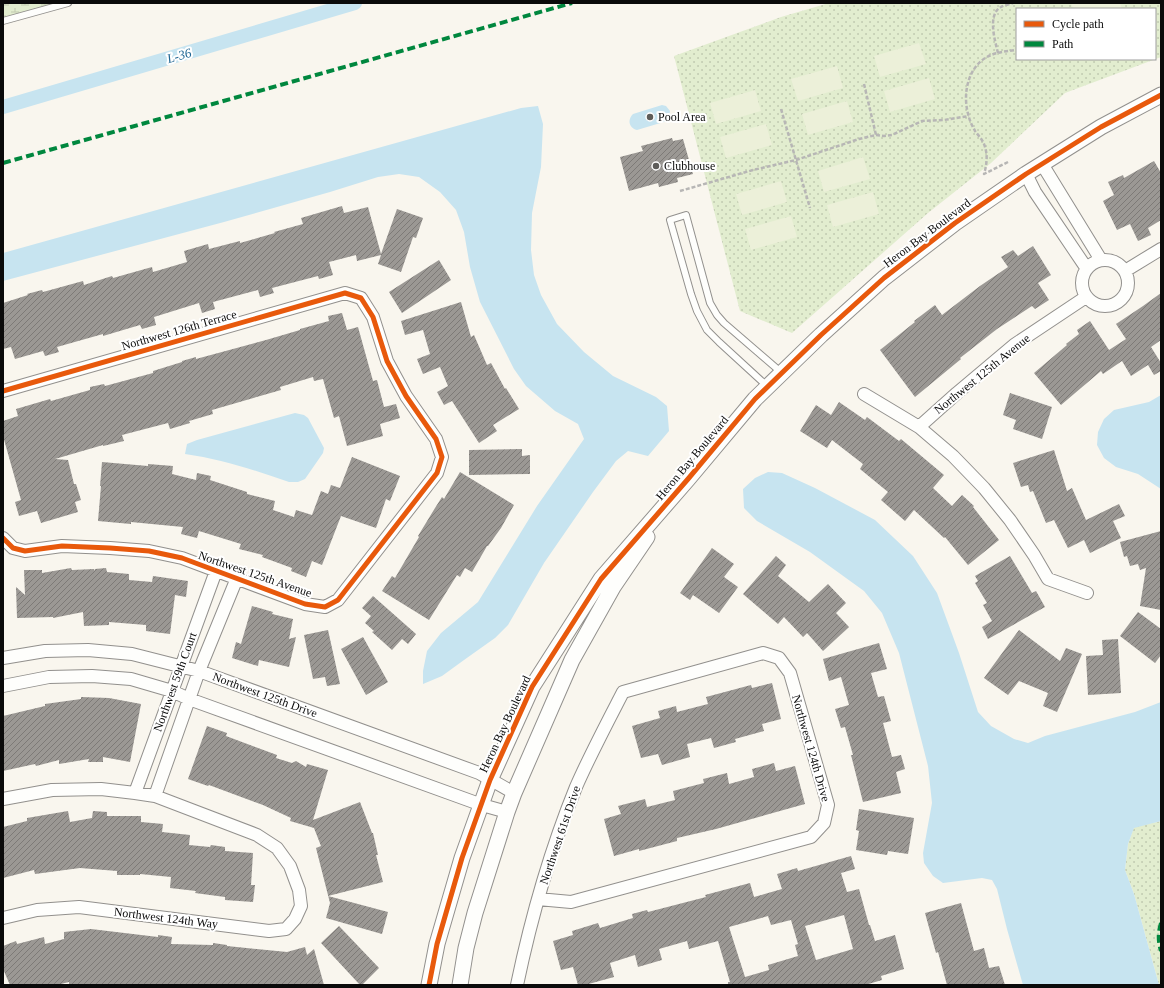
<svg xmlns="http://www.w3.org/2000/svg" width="1164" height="988" viewBox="0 0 1164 988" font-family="'Times New Roman',serif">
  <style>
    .grass { fill: url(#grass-dots); fill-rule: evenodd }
    .wetland { fill: url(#wetland-marsh) }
    .pitch { fill: #ecf0d9 }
    .water { fill: #c7e4f0 }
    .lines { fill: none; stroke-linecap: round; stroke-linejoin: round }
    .canal { stroke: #c7e4f0; stroke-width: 14 }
    .building { fill: url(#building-hatch); fill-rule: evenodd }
    .service-casing { stroke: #92908d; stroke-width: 8 }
    .minor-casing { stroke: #92908d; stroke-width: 14 }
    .tertiary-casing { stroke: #92908d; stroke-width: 17 }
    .path { stroke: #b7b6b5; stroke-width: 2.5; stroke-dasharray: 4 2; stroke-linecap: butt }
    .service { stroke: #fefefc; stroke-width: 6 }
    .minor { stroke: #fefefc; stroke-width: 12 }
    .tertiary { stroke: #fefefc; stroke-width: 15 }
    .quiet { stroke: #00873e; stroke-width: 4; stroke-dasharray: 8 4; stroke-linecap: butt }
    .cycleway-casing { stroke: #fff; stroke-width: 8 }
    .cycleway { stroke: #e8590c; stroke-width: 5 }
    .poi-dot { fill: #5e5d5a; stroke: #fff; stroke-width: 1.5 }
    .labels { text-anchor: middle; stroke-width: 4; stroke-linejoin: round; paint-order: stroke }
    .poi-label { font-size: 12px; fill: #0a0a0a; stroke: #fff; text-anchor: start }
    .street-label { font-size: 12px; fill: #0a0a0a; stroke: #fff }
    .water-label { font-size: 13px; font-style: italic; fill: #1e6592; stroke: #fff }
  </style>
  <defs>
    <pattern id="grass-dots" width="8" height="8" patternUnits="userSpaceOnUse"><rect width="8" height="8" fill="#e2edcf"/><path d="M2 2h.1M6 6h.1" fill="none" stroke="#c1cab0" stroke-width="1.8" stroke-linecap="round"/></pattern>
    <pattern id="wetland-marsh" width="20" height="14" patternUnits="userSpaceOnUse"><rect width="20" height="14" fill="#e2edcf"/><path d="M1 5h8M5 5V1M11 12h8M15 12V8" fill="none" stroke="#c1cab0"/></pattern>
    <pattern id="building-hatch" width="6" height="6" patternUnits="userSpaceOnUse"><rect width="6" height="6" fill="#9b9894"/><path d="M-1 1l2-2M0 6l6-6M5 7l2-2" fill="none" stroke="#7d7a77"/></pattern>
  </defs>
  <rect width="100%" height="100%" fill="#f9f6ee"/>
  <path class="grass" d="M829 3H1161V57L1065 93 991 163 928 213 792 333 740 311 674 56 781 17ZM1017 9H1155V59H1017Z
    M1161 821V985H1159L1134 894 1125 870 1128 844 1134 827Z"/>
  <path class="wetland" d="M3 3H68L3 21Z"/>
  <path class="pitch" d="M1071 3H1120L1122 9H1073Z
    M919 43 926 64 880 77 874 56Z
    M837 66 843 88 798 101 791 79Z
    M929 78 935 99 890 112 884 91Z
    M755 90 761 111 716 124 710 103Z
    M847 101 853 122 808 135 802 114Z
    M766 124 772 145 726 158 720 137Z
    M863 157 870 179 824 192 818 171Z
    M781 181 787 202 742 215 736 194Z
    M873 192 879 214 833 227 827 205Z
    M791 216 797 237 751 250 745 229Z"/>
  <path class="water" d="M662 105 666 106 670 111 669 118 667 121 637 130C629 128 627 120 633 114Z
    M538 106 543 124 541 167 532 213 531 250 534 275 541 295 557 324 584 352 613 376 656 397 667 406 669 431 648 456 628 451 616 461 593 492 544 563 508 625 495 638 464 660 442 676 423 684V671L427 651 441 633 478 602 537 506 584 439 578 424 555 411 526 386 514 369 480 302 470 267 464 232 456 210 440 192 419 177 399 174 378 177 330 192 224 222 3 281V253L521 108Z
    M1161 395V489L1138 474 1116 467 1104 458 1097 445 1098 432 1104 419 1114 410 1149 402Z
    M295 413 304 415 308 418 324 448 323 453 305 479 298 482H289C254 470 221 459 185 454L187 444 197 440Z
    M768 472 782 473 815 488 875 520 913 556 937 593 959 653 978 712 991 726 1014 739 1028 743 1045 736 1135 712 1161 702V821L1134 828 1128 844 1125 870 1134 894 1159 985H1023L1007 929 997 889 992 880 982 878 943 883 933 876 924 863 923 853 932 803 928 766 899 653 882 613 864 591 810 552 757 521 744 508 743 489 755 478Z"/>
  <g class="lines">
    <path class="canal" d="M3 107 355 3"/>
  </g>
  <path class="building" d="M672 138 673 141 683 139 693 174 677 178 678 182 659 187 658 183 629 191 620 157 643 151 641 146Z
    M1154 161 1161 173V220L1148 228 1151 235 1138 241 1130 224 1117 230 1103 201 1114 195 1108 182 1123 175 1124 178Z
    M342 206 344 213 368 207 381 254 397 209 423 218 416 238 413 237 401 272 378 264 381 255 357 261 356 255 329 262 333 275 319 279 318 276 272 288 274 293 260 297 258 290 213 302 215 309 202 313 199 303 154 317 156 325 142 329 140 325 103 336V334L57 347 59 352 45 356 43 351 15 359 11 347 3 349V303L28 295 27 294 42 290 43 292 83 281 84 285 112 276 113 278 152 267 153 272 187 262 184 251 208 244 209 249 240 241V243L275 233 274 232 303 224 301 218Z
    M1033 246 1051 275 1038 283 1049 300 1035 309 1032 306 997 329 960 358 961 359 915 397 880 350 915 322 914 321 935 305 942 315 980 286 1008 267 1001 257 1013 250 1018 256Z
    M439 260 451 280 402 313 389 292Z
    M1161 293V340L1151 347 1161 363V371L1154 375 1148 365 1131 376 1122 361 1103 374 1101 371 1061 405 1034 373 1067 345 1066 344 1079 334 1077 330 1090 321 1109 350 1126 339 1116 324 1143 306Z
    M461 302 471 337 474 335 487 365 491 363 505 389 506 388 519 409 493 425 497 431 479 443 452 401 444 405 437 392 448 386 440 367 423 374 417 359 430 354 423 330 405 335 401 321Z
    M342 313 347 330 358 327 373 381 377 380 384 407 396 404 400 418 380 424 383 436 347 446 339 416 334 418 323 379 314 381 313 377 280 387 281 390 212 410 213 414 189 421 190 423 170 429 168 423 122 435 124 441 103 446V445L55 459 68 460 74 484H76L81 500 75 502 78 512 41 523 37 511 19 516 15 502 21 500 3 436V421L18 416 16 409 50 399 51 401 90 390V387L104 384 105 386 153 373V371L182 362V361L196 357V359L266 340 300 330V329L329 321 328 316Z
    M1010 393 1052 407 1042 439 1013 429 1016 420 1003 415Z
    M839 402 865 420 867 417 899 441 901 439 944 475 933 488 952 506 962 495 974 506 973 507 999 540 968 565 945 537 944 538 914 510 905 521 881 500 888 492 860 469 863 464 832 440 827 448 800 431 816 405 831 415Z
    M522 449V456L530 455V474L469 475V450Z
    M1054 450 1067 491 1072 488 1086 520 1119 504 1125 516 1113 521 1121 538 1090 553 1084 540 1068 548 1054 520 1046 523 1033 491 1030 492 1028 485 1021 487 1013 463Z
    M352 457 400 476 390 501 386 499 376 528 341 516 322 565 312 561 306 577 291 571 292 568 262 557 263 555 239 549 241 544 199 531 197 538 181 534 183 527 131 522V524L98 521 101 486H100L102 462 148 466V464L173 466 172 474 196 480 197 473 211 476 210 480 247 492V494L275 501 273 510 294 517 296 510 312 515 321 491 328 494 331 485 340 488Z
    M460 472 514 505 501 528 488 546H487L472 572 465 568 460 577 457 575 429 620 382 591 392 576 395 578 419 537 418 536 435 508 442 497 444 499Z
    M1161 531V610L1140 606 1146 568 1140 570 1138 564 1130 566 1127 556 1124 557 1120 542Z
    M712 548 734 564 724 577 738 587 719 613 693 595 690 600 680 593Z
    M776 556 786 565 778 576 809 602 828 584 846 603 836 613 849 627 823 651 807 633 803 637 784 617 778 624 743 594Z
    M1010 556 1032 593 1036 591 1045 607 988 639 982 627 992 621 983 605 987 603 975 583 978 581 975 576Z
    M71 568 72 570 94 569V571L95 569 106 568 107 572 129 574V580L152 582 153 576 188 581 186 597 175 595 170 634 146 631V625L109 622V625L84 626 83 612 53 618V617L17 618 16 587 25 595 24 570H42V573Z
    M373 596 416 634 408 644 402 639 392 650 372 632 374 631 365 623 371 616 362 608Z
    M252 606 273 612 272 614 293 619 289 639 296 637 289 667 259 660 258 666 232 658 236 642 241 644Z
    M1138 612 1161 629V655L1155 663 1120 636Z
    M328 630 340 684 327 686 325 677 313 679 304 635Z
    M1019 630 1060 661 1066 648 1082 654 1057 712 1043 706 1048 693 1019 681 1008 695 984 678Z
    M363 637 388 682 366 695 341 649Z
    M1118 639 1121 693 1088 695 1086 656 1103 655 1102 640Z
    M879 643 887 669 871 673 878 697 884 696 891 721 883 723 892 757 901 755 905 769 896 772 901 793 863 802 851 755H853L845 727 841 728 835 709 849 705 841 677 829 681 823 659Z
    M772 683 781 719 762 724 764 731 735 739 736 742 714 748 711 738 687 744 690 757 662 765 658 754 641 758 632 726 660 718 658 711 676 706 677 712 708 704 706 697 751 685 752 688Z
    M81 697 109 698 141 704 130 762 103 757V762H88L89 759 59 764V760L36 766 35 764 3 771V716L45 706V704L81 699Z
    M207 726 227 733 226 736 277 755 276 758 292 763 296 761 306 767 307 764 328 770 313 820 360 802 372 833H373L378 855H376L383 882 328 896 388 912 382 934 326 918 330 903 316 848 321 846 314 828 290 821 291 818 263 805 209 785 208 786 188 779Z
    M774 763 776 771 795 766 805 804 716 829 677 838V841L639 851V849L614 856 604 819 621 814 618 806 645 799 647 807 675 800 673 791 704 783 703 779 727 773 729 784 754 777 752 769Z
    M859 809 914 818 908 854 888 851 887 855 856 850 859 831 856 830Z
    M68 811 70 822 92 818 93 811 107 812V816H141V822L163 824 162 832 190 835 189 845 210 847 211 845 225 847V851L253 853 251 885H255L253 902 225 900V897L195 893 196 891 170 888 171 877 140 874V875H117V871L80 868 35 874 34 870 3 878V827L27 821V818Z
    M851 856 855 869 841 873 847 892 859 889 869 925H870L875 941 895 935 904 969 881 976 882 980 865 985H728V982H730L718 941 689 949 687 941 659 949 662 960 638 967 635 955 610 963 614 977 585 985H578L573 967 561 970 553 941 573 935 572 931 598 923 600 928 633 918 632 914 647 910 648 912 706 897 705 895 750 883 754 897 782 889 777 874 797 868 798 871ZM844 915 853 949 816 960 805 926ZM768 916 771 925 791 920 798 944 795 945 798 956 768 965 769 970 745 977 729 927Z
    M961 903 974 951 984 948 989 968 999 966 1005 985H947L938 952 936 953 925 913Z
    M339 926 379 968 362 985H360L321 943Z
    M91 929 158 937V935L172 937 171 944 213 945V943L227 945V946L287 952 305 947 307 955 314 949 324 985H69V982L57 985H10L3 969V946L16 941 17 944 44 937 45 944 64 939V932Z"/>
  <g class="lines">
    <g class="service-casing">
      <path id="service" d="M3 21 68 3
        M767 386 719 342 707 330 697 311 691 294 670 220 686 215 710 303 717 315 724 323 782 373"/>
    </g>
    <g class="minor-casing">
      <path id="minor" d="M1042 164 1101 260
        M1026 174 1035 192 1087 269
        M1082 283a23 23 0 1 1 46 0a23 23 0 1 1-46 0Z
        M1125 271 1161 249
        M3 391 345 293 361 298 373 317 387 361 406 396 436 439 442 457 437 473 338 600 325 607 305 604 182 558 149 551 110 548 62 546 25 551 13 548 3 538
        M864 394 919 427 953 456 984 488 1010 520 1034 555 1048 579 1087 593
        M919 427 957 393 1014 345 1086 297
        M3 658 45 651 88 650 132 654 199 671 479 773 514 793
        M3 686 49 677 92 676 131 679 172 691 189 699 482 805 507 812
        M135 793 216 571
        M155 796 199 671 237 578
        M3 799 52 790 101 789 135 793 155 796 257 835 277 848 290 866 299 890 301 906 295 919 286 929 269 931 79 907 37 910 3 918
        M517 985C531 918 550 851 576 787 590 755 607 723 623 692L763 653 779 658 790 673 828 805 824 823 811 837 571 902 538 899"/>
    </g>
    <g class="tertiary-casing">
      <path id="tertiary" d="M429 985 437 944 462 858 490 780 532 687 601 579 688 479 755 399 821 335 884 278 955 223 1026 174 1101 127 1161 95
        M460 985 466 948 475 913 507 812 514 793 572 660 613 587 647 537"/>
    </g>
    <path class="path" d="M998 53C995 41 987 14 1001 7 1004 5 1010 4 1013 3
      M864 84 876 135
      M781 109 810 208
      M1008 162 984 174C987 164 988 154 984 144 982 139 978 135 975 131 973 127 970 122 969 117 962 96 967 68 987 57 996 52 1007 51 1017 50
      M680 191 753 170 796 160 859 139 876 135 884 136 892 135 922 121 944 120 969 116"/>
    <use href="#service" class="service"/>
    <use href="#minor" class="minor"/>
    <use href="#tertiary" class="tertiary"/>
    <path class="quiet" d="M3 163 572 3
      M1161 923C1158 933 1158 941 1161 951"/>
    <g class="cycleway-casing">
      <path id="cycleway" d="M3 391 345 293 361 298 373 317 387 361 406 396 436 439 442 457 437 473 338 600 325 607 305 604 182 558 149 551 110 548 62 546 25 551 13 548 3 538
        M429 985 437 944 462 858 490 780 532 687 601 579 688 479 755 399 821 335 884 278 955 223 1026 174 1101 127 1161 95"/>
    </g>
    <use href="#cycleway" class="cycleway"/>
  </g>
  <g class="poi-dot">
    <circle cx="650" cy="117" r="4"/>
    <circle cx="656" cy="166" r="4"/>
  </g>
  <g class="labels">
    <g class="poi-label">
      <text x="658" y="121">Pool Area</text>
      <text x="664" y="170">Clubhouse</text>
    </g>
    <g class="street-label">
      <text transform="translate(927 233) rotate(-37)" y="4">Heron Bay Boulevard</text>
      <text transform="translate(179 330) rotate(-16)" y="4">Northwest 126th Terrace</text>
      <text transform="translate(982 374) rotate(-39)" y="4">Northwest 125th Avenue</text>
      <text transform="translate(692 458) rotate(-50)" y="4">Heron Bay Boulevard</text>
      <text transform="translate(255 574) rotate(19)" y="4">Northwest 125th Avenue</text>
      <text transform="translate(175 682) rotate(-70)" y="4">Northwest 59th Court</text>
      <text transform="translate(265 695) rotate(20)" y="4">Northwest 125th Drive</text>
      <text transform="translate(505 724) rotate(-65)" y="4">Heron Bay Boulevard</text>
      <text transform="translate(811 748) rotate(74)" y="4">Northwest 124th Drive</text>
      <text transform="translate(560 835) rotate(-71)" y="4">Northwest 61st Drive</text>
      <text transform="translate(166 918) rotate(7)" y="4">Northwest 124th Way</text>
    </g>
    <g class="water-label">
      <text transform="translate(179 55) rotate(-16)" y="5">L-36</text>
    </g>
  </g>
  <rect width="1164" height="988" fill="none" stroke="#0a0a0a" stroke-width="8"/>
  <rect x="1016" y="8" width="140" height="52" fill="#ffffff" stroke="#9d9d9d"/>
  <rect x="1024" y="21" width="20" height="6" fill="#e8590c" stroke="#9d9d9d"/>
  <text x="1052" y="28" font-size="12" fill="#0a0a0a">Cycle path</text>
  <rect x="1024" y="41" width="20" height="6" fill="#00873e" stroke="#9d9d9d"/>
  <text x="1052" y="48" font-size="12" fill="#0a0a0a">Path</text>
</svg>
